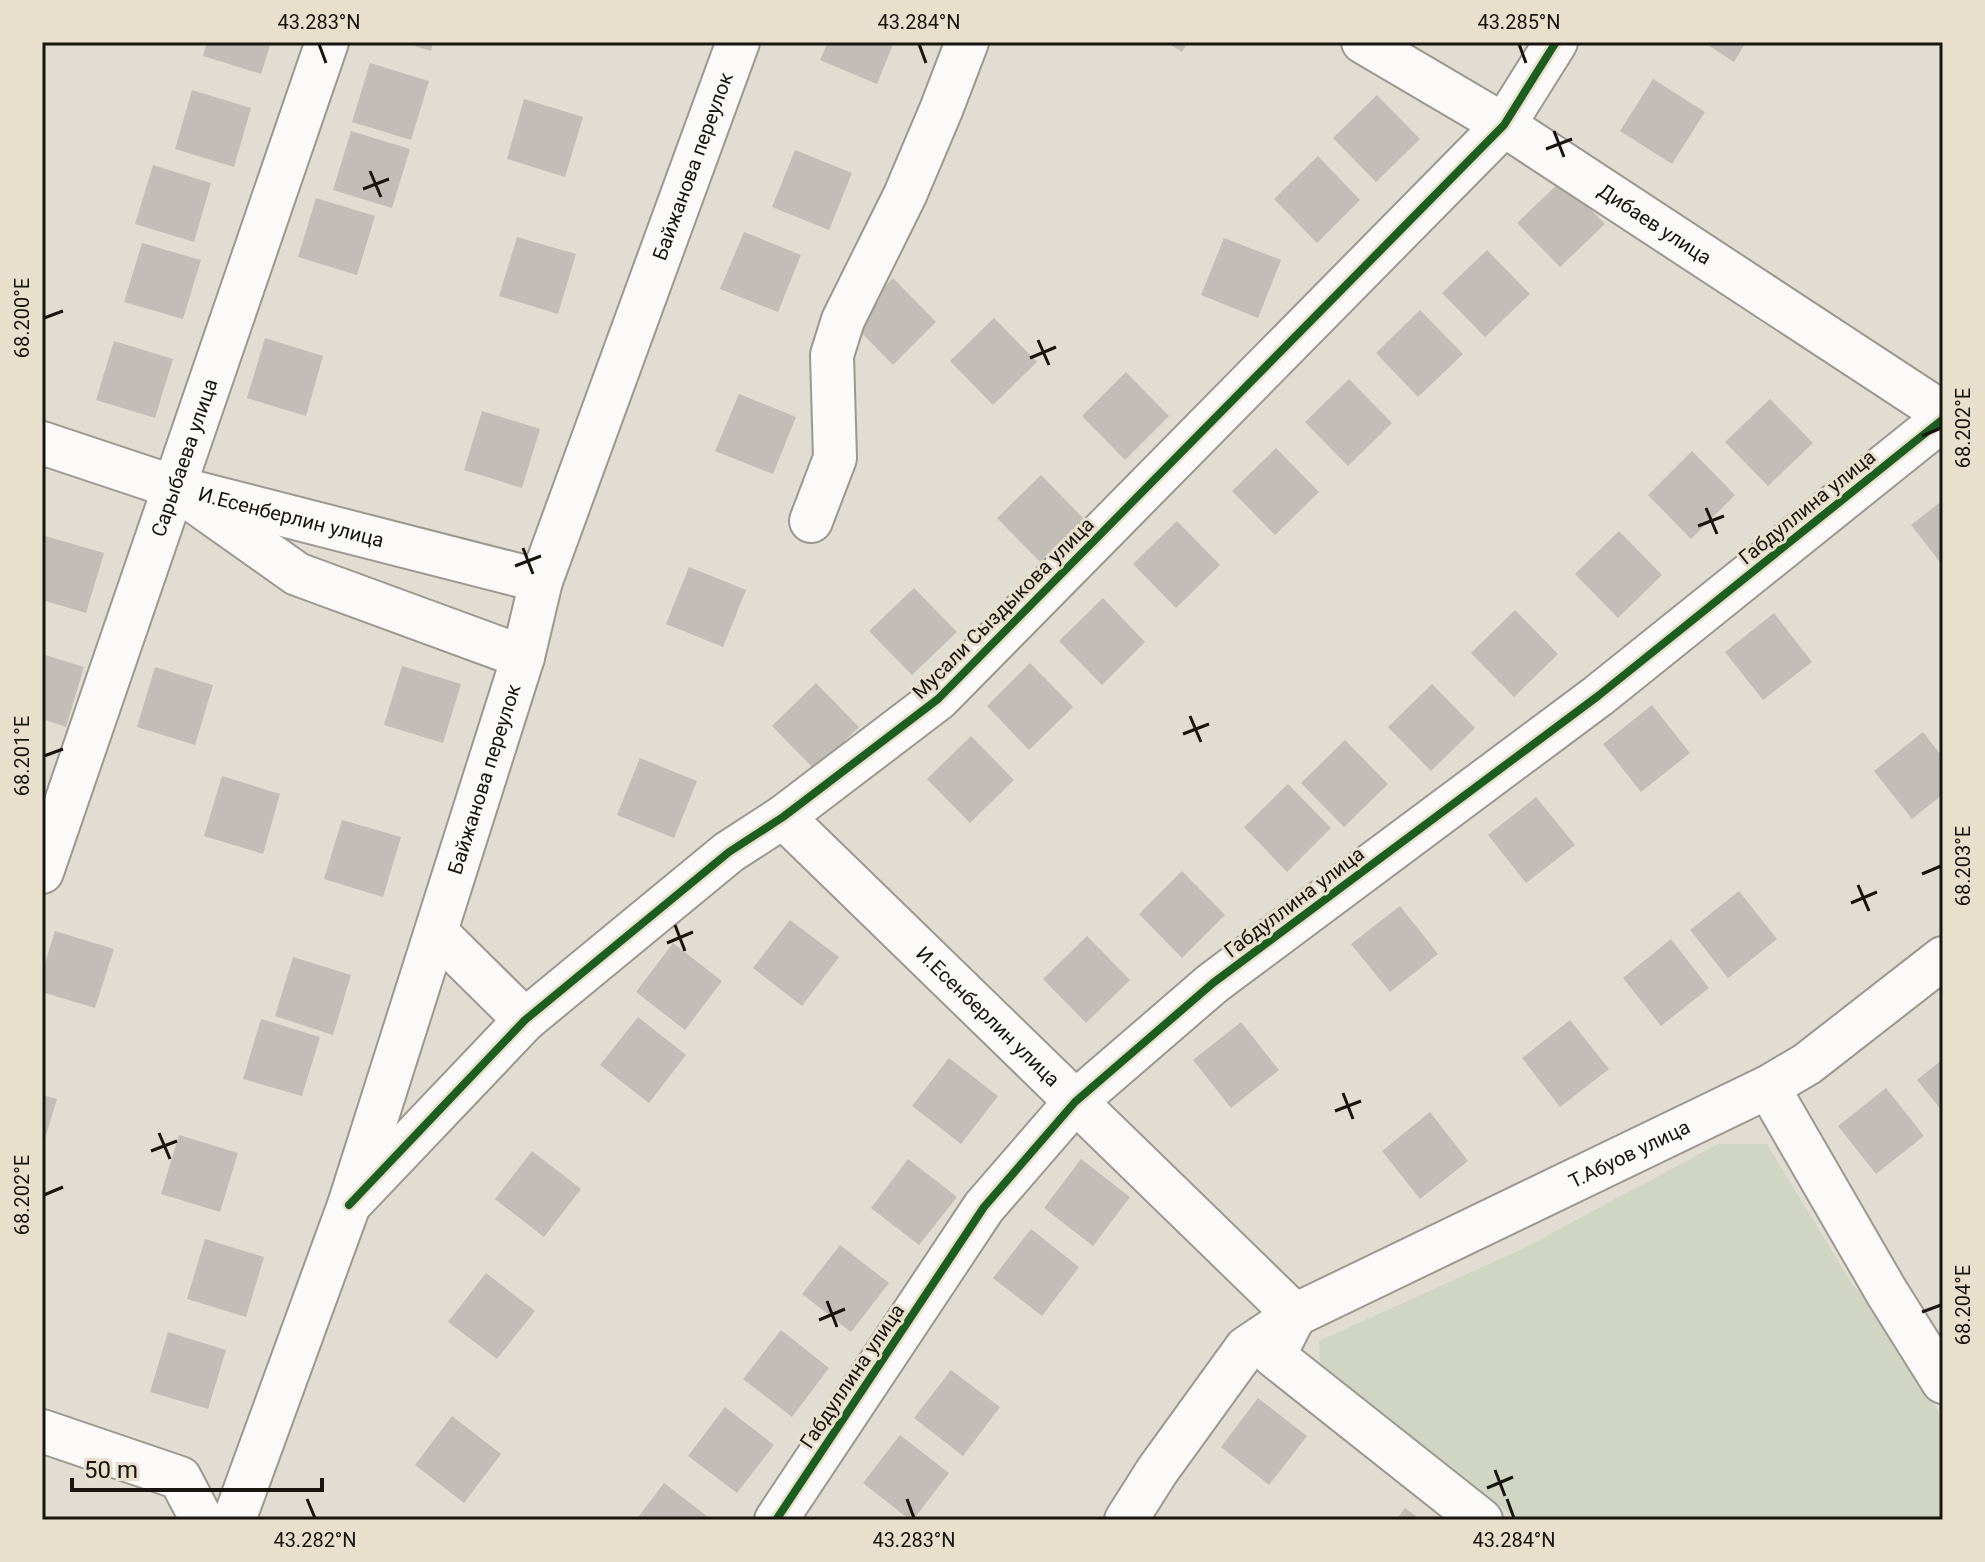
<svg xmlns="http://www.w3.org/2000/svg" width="1985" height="1562" viewBox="0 0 1985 1562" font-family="Roboto,sans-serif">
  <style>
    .green { fill: #d1d5c4 }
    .building { fill: #c2bdb6 }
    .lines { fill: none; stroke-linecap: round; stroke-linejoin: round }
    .minor-casing { stroke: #9c9890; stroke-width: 46 }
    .minor { stroke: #fbfaf8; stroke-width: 42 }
    .cycleway-casing { stroke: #e8dfcd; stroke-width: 13 }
    .cycleway { stroke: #1b5e20; stroke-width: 8 }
    .ticks { fill: none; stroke: #18140e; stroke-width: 3 }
    .labels { text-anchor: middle; stroke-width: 6; stroke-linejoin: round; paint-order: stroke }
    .street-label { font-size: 20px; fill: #18140e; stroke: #e8dfcd }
    .neatline { fill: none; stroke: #18140e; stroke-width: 3 }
    .ticks-label { font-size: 20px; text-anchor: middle; fill: #18140e }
  </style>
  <rect width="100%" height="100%" fill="#e2ddd3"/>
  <path class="green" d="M1718 1144H1767L1852 1284 1897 1336 1943 1421V1520H1518L1320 1368 1319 1341 1522 1249Z"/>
  <path class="building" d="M207 42H271L261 74 203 56Z
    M402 42H433L431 51Z
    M828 42H894L877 84 820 60Z
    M1166 42H1188L1182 52Z
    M1703 42H1746L1734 62Z
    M370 63 429 81 411 140 352 122Z
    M1653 79 1705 112 1672 164 1620 131Z
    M192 90 251 108 234 167 175 149Z
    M1377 95 1420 139 1376 182 1333 138Z
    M524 99 583 117 565 177 507 159Z
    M351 131 410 149 392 208 333 190Z
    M795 150 852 173 829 230 772 207Z
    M1318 156 1360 200 1317 243 1274 199Z
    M153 165 211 183 194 242 135 224Z
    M1562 180 1605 224 1560 267 1517 223Z
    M316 198 375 216 357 275 298 257Z
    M744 232 801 255 778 312 720 289Z
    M517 237 576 254 558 314 499 296Z
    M1224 238 1281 260 1258 318 1201 295Z
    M142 243 201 260 183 319 124 302Z
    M1487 250 1530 294 1485 337 1442 293Z
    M893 278 936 322 893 365 850 321Z
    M1420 310 1463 354 1418 397 1376 353Z
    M994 318 1037 362 993 405 950 361Z
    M265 338 323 356 306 416 247 398Z
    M114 341 173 359 155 418 96 400Z
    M1126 372 1169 416 1125 460 1082 416Z
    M1349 379 1392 423 1348 466 1305 422Z
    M739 394 796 417 773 474 715 451Z
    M1770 399 1813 443 1768 486 1725 442Z
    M482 411 540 429 522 488 464 470Z
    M1276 448 1319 492 1275 535 1232 491Z
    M1692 451 1735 495 1691 539 1648 495Z
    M1041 475 1084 519 1040 562 997 518Z
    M1943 500V566L1911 525Z
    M1177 521 1220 565 1176 608 1133 564Z
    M1619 531 1662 575 1618 618 1575 574Z
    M45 536 104 553 86 613 42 600V545Z
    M689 567 746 590 723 647 666 624Z
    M914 588 957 632 912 675 869 631Z
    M1103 598 1145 642 1102 685 1059 641Z
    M1515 610 1558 654 1514 697 1471 653Z
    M1774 613 1812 662 1763 700 1725 652Z
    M42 654 84 667 66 727 42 719Z
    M1030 663 1073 707 1029 750 987 706Z
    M402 666 461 684 443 743 384 725Z
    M155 667 213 685 195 745 137 727Z
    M816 683 859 727 815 770 772 726Z
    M1432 684 1475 728 1431 771 1388 727Z
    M1652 705 1690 753 1641 792 1603 744Z
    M1923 732 1943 758V794L1912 819 1874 771Z
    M971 736 1014 780 970 823 927 779Z
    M1345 740 1388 784 1344 827 1301 783Z
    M640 758 697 781 674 838 617 815Z
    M222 776 280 794 263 854 204 836Z
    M1288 784 1331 828 1287 872 1244 827Z
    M1536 797 1575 845 1526 883 1488 835Z
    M342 820 401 837 383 897 324 879Z
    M1182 871 1225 915 1182 958 1139 914Z
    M1739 891 1777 939 1728 978 1690 930Z
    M1400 906 1438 954 1390 992 1351 944Z
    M790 920 839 957 802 1006 753 968Z
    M55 931 114 949 95 1008 42 992V973Z
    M1087 936 1130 980 1086 1023 1043 979Z
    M1671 939 1709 988 1661 1026 1623 978Z
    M673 943 722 981 685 1030 636 992Z
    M293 957 351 975 333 1035 275 1016Z
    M638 1017 686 1055 649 1103 600 1065Z
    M261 1019 320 1037 302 1096 243 1079Z
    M1570 1020 1609 1069 1560 1107 1522 1058Z
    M1241 1022 1279 1070 1231 1108 1193 1060Z
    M949 1058 998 1096 961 1144 912 1106Z
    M1943 1059V1112L1917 1080Z
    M1886 1088 1924 1136 1876 1174 1838 1126Z
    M42 1095 57 1099 43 1145H42Z
    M1430 1112 1468 1161 1420 1199 1382 1151Z
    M179 1135 238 1153 220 1212 161 1194Z
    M532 1151 581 1189 544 1237 495 1199Z
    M908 1159 957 1197 919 1245 871 1208Z
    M1081 1159 1130 1197 1093 1246 1044 1208Z
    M1031 1229 1079 1267 1042 1316 993 1278Z
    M205 1239 264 1257 246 1317 187 1299Z
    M840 1245 889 1283 851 1332 802 1294Z
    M486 1273 535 1311 497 1359 448 1322Z
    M781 1330 829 1368 792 1417 743 1379Z
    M168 1332 226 1350 208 1409 150 1392Z
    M951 1370 1000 1407 963 1456 914 1418Z
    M1258 1398 1307 1436 1269 1485 1221 1447Z
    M725 1407 774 1445 737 1493 688 1456Z
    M452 1416 501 1454 464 1503 415 1465Z
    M900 1435 949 1473 913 1520H910L863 1483Z
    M664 1483 712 1520H636Z
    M1405 1508 1421 1520H1396Z"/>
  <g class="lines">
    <g class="minor-casing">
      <g id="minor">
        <path id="s1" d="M1363 42 1504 125 1943 413"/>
        <path id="s2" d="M42 443 174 487 541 581"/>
        <path d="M194 501 297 574 523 657"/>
        <path d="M811 521 835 458 832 355 843 320 905 195 941 110 967 42"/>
        <path id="s3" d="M783 817 1295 1315 1274 1356 1481 1520"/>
        <path id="s4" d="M42 872 327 42"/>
        <path d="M436 932 525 1020"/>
        <path d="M1768 1087 1886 1291 1943 1382"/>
        <path d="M349 1205 525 1020 729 852 783 817 938 699 1504 125 1556 42"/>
        <path d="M42 1431 180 1478 202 1520"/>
        <path id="s5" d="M234 1520 349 1205 523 657 541 581 738 42"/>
        <path d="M776 1520 984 1207 1075 1102 1213 983 1598 696 1943 419"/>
        <path id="s6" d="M1126 1520 1157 1471 1246 1348 1295 1315 1768 1087 1807 1064 1943 958"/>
      </g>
    </g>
    <use href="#minor" class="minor"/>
    <g class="cycleway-casing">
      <path id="cycleway" d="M349 1205 525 1020 729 852 783 817 938 699 1504 125 1556 42
        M776 1520 984 1207 1075 1102 1213 983 1598 696 1943 419"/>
    </g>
    <use href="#cycleway" class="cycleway"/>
  </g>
  <path class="ticks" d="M319 44 326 63M919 44 926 63M1519 44 1526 63M1554 131 1564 157M1546 149 1572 139M370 171 381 197M363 189 389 179M44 318 63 311M1038 340 1049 365M1030 358 1056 347M1922 436 1941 428M1706 508 1717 534M1698 526 1724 516M523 548 533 574M515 566 541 556M1190 716 1201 742M1183 734 1209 724M44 756 63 749M1922 874 1941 866M1858 885 1869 911M1851 903 1877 892M675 925 685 951M667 943 693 932M1343 1093 1353 1119M1335 1111 1361 1101M159 1133 170 1159M151 1151 177 1141M44 1195 63 1187M827 1301 837 1327M1922 1312 1941 1305M819 1320 845 1309M1495 1470 1505 1496M1487 1488 1513 1477M307 1499 315 1518M907 1499 914 1518M1507 1499 1514 1518"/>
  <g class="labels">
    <g class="street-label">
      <text dy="7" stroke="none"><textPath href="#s5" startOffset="1430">Байжанова переулок</textPath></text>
      <text dy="7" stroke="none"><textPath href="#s1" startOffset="344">Дибаев улица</textPath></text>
      <text dy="7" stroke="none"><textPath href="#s4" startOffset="438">Сарыбаева улица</textPath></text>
      <text transform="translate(1807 507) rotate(-39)" y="7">Габдуллина улица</text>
      <text dy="7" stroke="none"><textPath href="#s2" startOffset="260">И.Есенберлин улица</textPath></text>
      <text transform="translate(1003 608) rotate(-45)" y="7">Мусали Сыздыкова улица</text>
      <text dy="7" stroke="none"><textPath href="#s5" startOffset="782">Байжанова переулок</textPath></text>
      <text transform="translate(1294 902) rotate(-37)" y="7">Габдуллина улица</text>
      <text dy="7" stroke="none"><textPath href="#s3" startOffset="286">И.Есенберлин улица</textPath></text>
      <text dy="7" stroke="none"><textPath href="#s6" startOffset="640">Т.Абуов улица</textPath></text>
      <text transform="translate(852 1376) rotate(-56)" y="7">Габдуллина улица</text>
    </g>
  </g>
  <rect width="1985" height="1562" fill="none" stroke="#e8dfcd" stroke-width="88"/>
  <path d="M72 1478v12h250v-12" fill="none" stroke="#18140e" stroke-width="4"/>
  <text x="84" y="1478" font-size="24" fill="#18140e" stroke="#e8dfcd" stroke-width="6" paint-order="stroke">50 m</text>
  <rect x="44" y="44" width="1897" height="1474" class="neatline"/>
  <g class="ticks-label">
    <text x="319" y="29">43.283°N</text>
    <text x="919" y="29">43.284°N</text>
    <text x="1519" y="29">43.285°N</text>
    <text transform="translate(22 318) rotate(-90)" y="7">68.200°E</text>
    <text transform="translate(1963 428) rotate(-90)" y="7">68.202°E</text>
    <text transform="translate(22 756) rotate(-90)" y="7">68.201°E</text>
    <text transform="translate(1963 866) rotate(-90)" y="7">68.203°E</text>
    <text transform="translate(22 1195) rotate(-90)" y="7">68.202°E</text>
    <text transform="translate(1963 1305) rotate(-90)" y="7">68.204°E</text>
    <text x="315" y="1547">43.282°N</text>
    <text x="914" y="1547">43.283°N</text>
    <text x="1514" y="1547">43.284°N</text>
  </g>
</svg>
